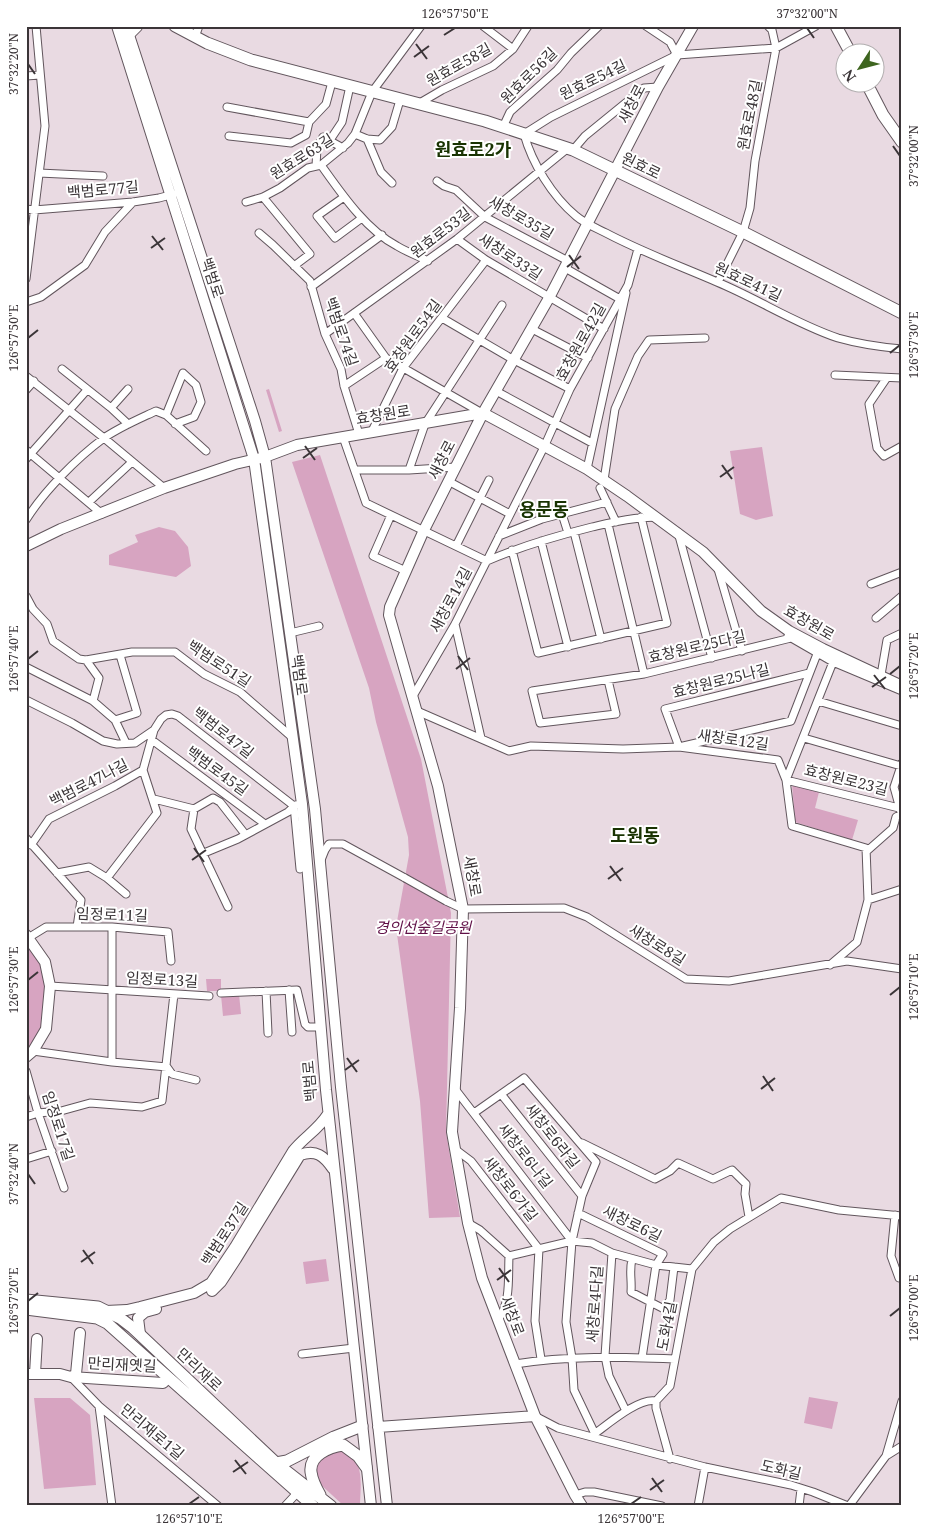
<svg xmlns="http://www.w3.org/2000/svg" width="928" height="1532" viewBox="0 0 928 1532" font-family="'Noto Serif','Noto Sans KR',serif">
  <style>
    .green { fill: #d7a4c1 }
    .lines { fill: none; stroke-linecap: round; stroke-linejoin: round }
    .street-casing { stroke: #62565d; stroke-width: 9 }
    .secondary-casing { stroke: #62565d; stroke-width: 12 }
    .primary-casing { stroke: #62565d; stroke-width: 13 }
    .street { stroke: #fff; stroke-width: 7 }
    .secondary { stroke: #fff; stroke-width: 10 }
    .primary { stroke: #fff; stroke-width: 11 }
    .street-bridge-casing { stroke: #62565d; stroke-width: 9; stroke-linecap: butt }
    .street-bridge { stroke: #fff; stroke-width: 7 }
    .ticks { fill: none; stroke: #3b3538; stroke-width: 2 }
    .labels { text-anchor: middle; stroke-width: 4; stroke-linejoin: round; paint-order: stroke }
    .street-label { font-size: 15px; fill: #3b3538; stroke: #fff }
    .park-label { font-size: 15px; font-style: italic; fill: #601047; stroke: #fff }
    .quarter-label { font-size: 18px; font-weight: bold; fill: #193302; stroke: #fff }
    .neatline { fill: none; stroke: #3b3538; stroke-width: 2 }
    .ticks-label { font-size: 12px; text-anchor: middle; fill: #3b3538 }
  </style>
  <rect width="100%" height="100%" fill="#e9dae2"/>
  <path class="green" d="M269 389 282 431 279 432 266 390Z
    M762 447 773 516 756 520 740 514 730 451Z
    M320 455 421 759 451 913 446 1132 460 1217 429 1218 420 1101 396 927 409 855 408 837 376 722 369 688 292 462Z
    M159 527 175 531 188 547 191 566 176 577 109 565V555L138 542 135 535Z
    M792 784 819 792 815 808 858 820 852 840 795 822Z
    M26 939 34 950 44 971 45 1004 43 1028 26 1052Z
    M206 979H221V991H207Z
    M239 994 241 1014 223 1016 221 995Z
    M326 1259 329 1281 306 1284 303 1262Z
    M809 1397 838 1402 832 1429 804 1423Z
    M34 1398H70L90 1415 96 1485 44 1489Z
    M328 1451C333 1451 340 1450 344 1451 366 1460 360 1488 360 1506H344L320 1484 315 1477 314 1464Z"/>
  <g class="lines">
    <g class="street-casing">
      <path id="street" d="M483 26 513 49
        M646 26 670 42 677 55
        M816 26 776 48 677 55 551 117 524 134C532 163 552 196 576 216 584 223 596 228 606 233 642 252 680 266 717 282 758 299 796 324 838 338 859 344 880 347 902 349
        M195 37 199 26
        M26 76 40 75
        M418 104 442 90 493 66 513 49 528 26
        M227 107 309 122 306 135 291 143 229 136
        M309 122 326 104 332 82
        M503 127 510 112 557 70 571 53 599 26
        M355 134 367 139 380 140 392 127 400 100
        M367 139 381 172 392 183
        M330 140 342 122 350 86
        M573 150 585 136 644 88 658 87
        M321 165C341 193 366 230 397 246 407 252 418 256 428 261
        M316 166 317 148 323 137 343 148
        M39 173 103 176
        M437 181 444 186 456 190 485 217 568 261
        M263 197 310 254 294 266
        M344 197 317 216 335 238 362 218
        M246 202 263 197 280 188 308 168 321 165 348 143 355 134 372 92 421 26
        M26 209 34 210 133 202 159 198 174 194
        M259 233 273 245 310 281 325 334 341 369 344 386 359 434
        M457 239 486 260 604 329
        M565 268 620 299
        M26 279 45 126 36 26
        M718 282 743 232 750 208 755 161 776 48 772 30 768 26
        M311 287 382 235
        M26 302 41 297 85 265 105 232 133 202
        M354 313 386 358 482 413
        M442 318 514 360 570 389
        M532 329 588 358
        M325 334 457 239 568 148
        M62 369 111 408 128 424
        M835 375 902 378
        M26 376 104 438 164 488
        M886 379 869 404 877 448 884 456 902 446
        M344 386 386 358
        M26 390 34 381
        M496 391 592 443
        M111 408 128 389
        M166 415 183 373 196 385 201 402 194 417 175 424
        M371 433 403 368 486 260
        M343 437 366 503 487 561C521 546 556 536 592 527 614 522 634 517 657 517
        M26 450 102 514
        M26 459 87 390
        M456 467 409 470 425 424 502 305
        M587 469 626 293
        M355 470H409
        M604 480 615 409 638 356 649 340 705 338
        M448 481 510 514
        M600 488 616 522
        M89 502 132 462
        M562 514 568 533
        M391 515 373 556 406 571
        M26 520C44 491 77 458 104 438 120 427 139 419 156 411L166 415 206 451
        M608 524 644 674
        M574 532 601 639
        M678 532 712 658
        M499 536 542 519 607 502
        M541 541 568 647
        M456 546 489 480
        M512 550 538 653 667 623 641 517
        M718 569 742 651
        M871 584 902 572
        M26 596 33 609 47 624 53 641 79 659 86 660 132 652H175L204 674 240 692 293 738
        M876 618 902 596
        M455 624 481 738
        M290 633 319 626
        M788 636 833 662 902 691
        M86 660 99 678 93 701
        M833 662 786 780 899 808
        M26 667 93 701 115 720 126 743
        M809 673 665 709 679 747 791 721 817 654
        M881 675 887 640 902 633
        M608 680 616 714 540 723 532 691 644 674 791 638
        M413 696 455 624 545 445 570 389 628 285 638 249
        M26 700 72 723 103 741 117 744 135 743 154 730 161 719 166 715 172 714 178 716 294 806
        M818 701 902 726
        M417 711 509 751 531 746 623 749 679 747 778 760 786 780 792 826 866 848 868 900 857 942 830 965
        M115 720 137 713 120 655
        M804 738 901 766
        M152 740 265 824
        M902 763 894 787 902 816
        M154 799 194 809
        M294 806 300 869
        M26 838 81 900 77 927
        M31 845 49 819 115 786 143 770
        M867 851 893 828 896 817 900 815
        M204 853 238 839 288 812 296 805
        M321 860 325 850 329 844H343L405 878
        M57 873 89 867 107 878 126 894
        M107 878 157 813 143 770 154 730
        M868 900 902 889
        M446 901 463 909 564 908 587 917 686 979 729 981 847 961 902 969
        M228 907 191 829 194 809 213 798 220 802 245 834
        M28 938 46 927H112L168 932 171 961
        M50 986 209 996
        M289 990 292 1032
        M266 991 268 1033
        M221 993 297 990 305 1024 308 1027H321
        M33 1051 112 1062 167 1067 172 1074 196 1080
        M112 1062V927
        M26 1071 38 1113 64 1188
        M455 1089 572 1241
        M501 1094 582 1196
        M474 1113 524 1078 596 1162 582 1196 572 1241 566 1322 572 1358 574 1390 595 1434
        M26 1117 38 1113 61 1111 90 1103 142 1107 162 1101 174 994
        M582 1143 655 1179 670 1171 678 1163 713 1179 732 1170 746 1184 745 1194 749 1217
        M455 1149 471 1161 539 1249 535 1321 541 1359
        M26 1159 52 1151
        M578 1213 663 1254 656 1265 642 1358
        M895 1215 891 1256 899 1278 902 1276
        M468 1223 480 1230 509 1256
        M612 1253 605 1356 609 1376 626 1411
        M632 1259C629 1272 632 1279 631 1292L664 1309 670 1300 674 1267
        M498 1320C511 1302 508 1278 509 1256L572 1241 592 1243 612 1253 656 1265 692 1269
        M302 1354 354 1348
        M515 1364C568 1355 621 1357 675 1359
        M71 1377 99 1406 218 1506
        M99 1406 112 1506
        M535 1416 558 1428 705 1467 791 1485 813 1492 848 1506
        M593 1435C607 1425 639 1397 656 1401
        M886 1456 902 1446
        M670 1459 656 1408V1401L670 1386 692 1269 714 1242 730 1229 781 1198 839 1210 902 1216
        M575 1495 585 1492H594L662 1506
        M285 1506 298 1492
        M698 1506 705 1467
        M799 1506 801 1489
        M849 1506 886 1456 902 1401"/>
    </g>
    <g class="secondary-casing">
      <path id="secondary" d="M117 26 254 459 302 804 326 1090 371 1506
        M126 26 255 421 265 457 315 809 341 1087 387 1506
        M26 546 61 529 164 488 235 464 265 457 297 445 483 413 587 469 627 496 703 552 761 611 789 631 823 649 902 686
        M26 935 45 962 50 986 46 1029 33 1051 26 1057
        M212 1291 221 1282 236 1259 300 1155C316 1149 324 1156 333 1169
        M106 1311 127 1310 140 1307 194 1293 211 1283 235 1247 293 1151C304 1137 318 1130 328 1114
        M140 1334 138 1318 145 1312 156 1309
        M26 1374H60L71 1377 163 1383 168 1378
        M35 1374 37 1339
        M71 1377 76 1374 80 1333
        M378 1427 535 1416
        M582 1506 575 1495 535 1416 482 1278 468 1223 452 1132 460 1008 463 909 438 786 389 615 390 607 424 530 483 413 549 298 658 87 693 26"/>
    </g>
    <g class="primary-casing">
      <path id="primary" d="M175 26 207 43 251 60 485 121 573 150 743 232 902 313
        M836 26 850 52
        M129 34 137 26
        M866 82 883 115 902 142
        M26 1300 98 1307 120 1318 133 1328 276 1463 331 1506
        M26 1309 97 1318 107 1323 313 1506
        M276 1463 287 1461 334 1437 362 1426
        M320 1495C316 1488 312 1480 311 1472 309 1455 329 1447 343 1445L358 1456 366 1467"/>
    </g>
    <use href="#street" class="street"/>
    <use href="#secondary" class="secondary"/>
    <use href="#primary" class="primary"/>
    <g class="street-bridge-casing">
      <path id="street-bridge" d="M405 878 446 901"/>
    </g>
    <use href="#street-bridge" class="street-bridge"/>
  </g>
  <path class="ticks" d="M807 28 814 38M444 35 455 28M416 44 427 59M414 57 429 46M28 64 35 74M893 146 900 156M152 236 163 250M151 248 165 238M569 255 579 269M567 267 581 256M28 338 38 330M890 353 900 345M305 446 315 460M303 458 317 448M722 465 732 479M720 477 734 467M458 656 468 670M28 659 38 651M456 669 470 658M890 674 900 666M874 675 885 689M872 687 886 677M194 848 204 862M192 860 206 850M610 866 621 881M608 879 623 868M28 980 38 972M890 995 900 987M347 1058 357 1072M345 1070 359 1060M763 1076 773 1091M761 1089 775 1078M28 1174 35 1184M83 1250 93 1264M81 1262 95 1252M499 1268 509 1282M497 1280 511 1270M28 1301 38 1293M890 1316 900 1308M235 1460 246 1474M233 1472 248 1462M652 1478 662 1492M650 1490 664 1480M189 1504 199 1497M631 1504 641 1497"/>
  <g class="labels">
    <g class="street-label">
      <text transform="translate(459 65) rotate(-29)" y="5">원효로58길</text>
      <text transform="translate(529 76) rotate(-45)" y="5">원효로56길</text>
      <text transform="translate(593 80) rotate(-26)" y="5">원효로54길</text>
      <text transform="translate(632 104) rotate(-63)" y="5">새창로</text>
      <text transform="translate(750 115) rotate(-79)" y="5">원효로48길</text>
      <text transform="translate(302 157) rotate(-32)" y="5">원효로63길</text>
      <text transform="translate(641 166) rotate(26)" y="5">원효로</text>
      <text transform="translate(103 190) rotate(-5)" y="5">백범로77길</text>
      <text transform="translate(521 218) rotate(30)" y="5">새창로35길</text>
      <text transform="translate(441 233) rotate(-38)" y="5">원효로53길</text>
      <text transform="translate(510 257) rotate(33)" y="5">새창로33길</text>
      <text transform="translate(212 278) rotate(72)" y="5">백범로</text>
      <text transform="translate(748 282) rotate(25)" y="5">원효로41길</text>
      <text transform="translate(341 332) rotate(71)" y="5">백범로74길</text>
      <text transform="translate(413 336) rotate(-54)" y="5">효창원로54길</text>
      <text transform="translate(581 342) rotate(-61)" y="5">효창원로42길</text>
      <text transform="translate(383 415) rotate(-9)" y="5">효창원로</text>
      <text transform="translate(442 460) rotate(-63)" y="5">새창로</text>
      <text transform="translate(451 600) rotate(-62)" y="5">새창로14길</text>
      <text transform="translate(809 623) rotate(30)" y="5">효창원로</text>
      <text transform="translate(697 647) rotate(-13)" y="5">효창원로25다길</text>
      <text transform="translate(219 664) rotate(33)" y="5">백범로51길</text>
      <text transform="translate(299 675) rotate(82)" y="5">백범로</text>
      <text transform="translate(721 681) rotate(-14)" y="5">효창원로25나길</text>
      <text transform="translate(223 733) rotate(38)" y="5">백범로47길</text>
      <text transform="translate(733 740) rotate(8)" y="5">새창로12길</text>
      <text transform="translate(217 771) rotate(36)" y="5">백범로45길</text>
      <text transform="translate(846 780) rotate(14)" y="5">효창원로23길</text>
      <text transform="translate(89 783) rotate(-27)" y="5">백범로47나길</text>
      <text transform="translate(472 876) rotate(80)" y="5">새창로</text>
      <text transform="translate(112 915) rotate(2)" y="5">임정로11길</text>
      <text transform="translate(657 945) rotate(32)" y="5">새창로8길</text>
      <text transform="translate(162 980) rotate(3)" y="5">임정로13길</text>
      <text transform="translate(310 1081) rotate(-95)" y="5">백범로</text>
      <text transform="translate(58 1126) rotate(72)" y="5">임정로17길</text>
      <text transform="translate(552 1136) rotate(52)" y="5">새창로6라길</text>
      <text transform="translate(525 1156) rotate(52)" y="5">새창로6나길</text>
      <text transform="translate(510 1189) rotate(52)" y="5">새창로6가길</text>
      <text transform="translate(632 1224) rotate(26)" y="5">새창로6길</text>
      <text transform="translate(225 1234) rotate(-57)" y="5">백범로37길</text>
      <text transform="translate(595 1304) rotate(-86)" y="5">새창로4다길</text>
      <text transform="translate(512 1316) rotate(69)" y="5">새창로</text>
      <text transform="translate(667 1326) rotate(-79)" y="5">도화4길</text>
      <text transform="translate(122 1365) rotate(3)" y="5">만리재옛길</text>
      <text transform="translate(199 1370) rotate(43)" y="5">만리재로</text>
      <text transform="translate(152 1432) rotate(40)" y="5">만리재로1길</text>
      <text transform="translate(781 1470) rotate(13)" y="5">도화길</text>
    </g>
    <g class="park-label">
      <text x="423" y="933">경의선숲길공원</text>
    </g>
    <g class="quarter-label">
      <text x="473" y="156">원효로2가</text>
      <text x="544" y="516">용문동</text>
      <text x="635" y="842">도원동</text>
    </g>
  </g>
  <rect width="928" height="1532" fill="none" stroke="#ffffff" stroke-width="55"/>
  <g transform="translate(860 68) rotate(234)"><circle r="24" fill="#ffffff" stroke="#b1aeaf"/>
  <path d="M0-4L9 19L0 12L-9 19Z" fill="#3e651f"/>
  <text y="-8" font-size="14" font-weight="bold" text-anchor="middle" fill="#3b3538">N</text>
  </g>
  <rect x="28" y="28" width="872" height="1476" class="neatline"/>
  <g class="ticks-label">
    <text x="455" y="18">126°57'50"E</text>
    <text x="807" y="18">37°32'00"N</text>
    <text transform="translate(14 64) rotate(-90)" y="4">37°32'20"N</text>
    <text transform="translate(914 156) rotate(-90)" y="4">37°32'00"N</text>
    <text transform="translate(14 338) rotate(-90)" y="4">126°57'50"E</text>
    <text transform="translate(914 345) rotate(-90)" y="4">126°57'30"E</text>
    <text transform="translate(14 659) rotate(-90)" y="4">126°57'40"E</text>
    <text transform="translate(914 666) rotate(-90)" y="4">126°57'20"E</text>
    <text transform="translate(14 980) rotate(-90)" y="4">126°57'30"E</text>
    <text transform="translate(914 987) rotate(-90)" y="4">126°57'10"E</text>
    <text transform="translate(14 1174) rotate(-90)" y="4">37°32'40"N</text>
    <text transform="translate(14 1301) rotate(-90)" y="4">126°57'20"E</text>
    <text transform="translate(914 1308) rotate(-90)" y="4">126°57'00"E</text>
    <text x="189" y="1523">126°57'10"E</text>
    <text x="631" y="1523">126°57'00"E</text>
  </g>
</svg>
